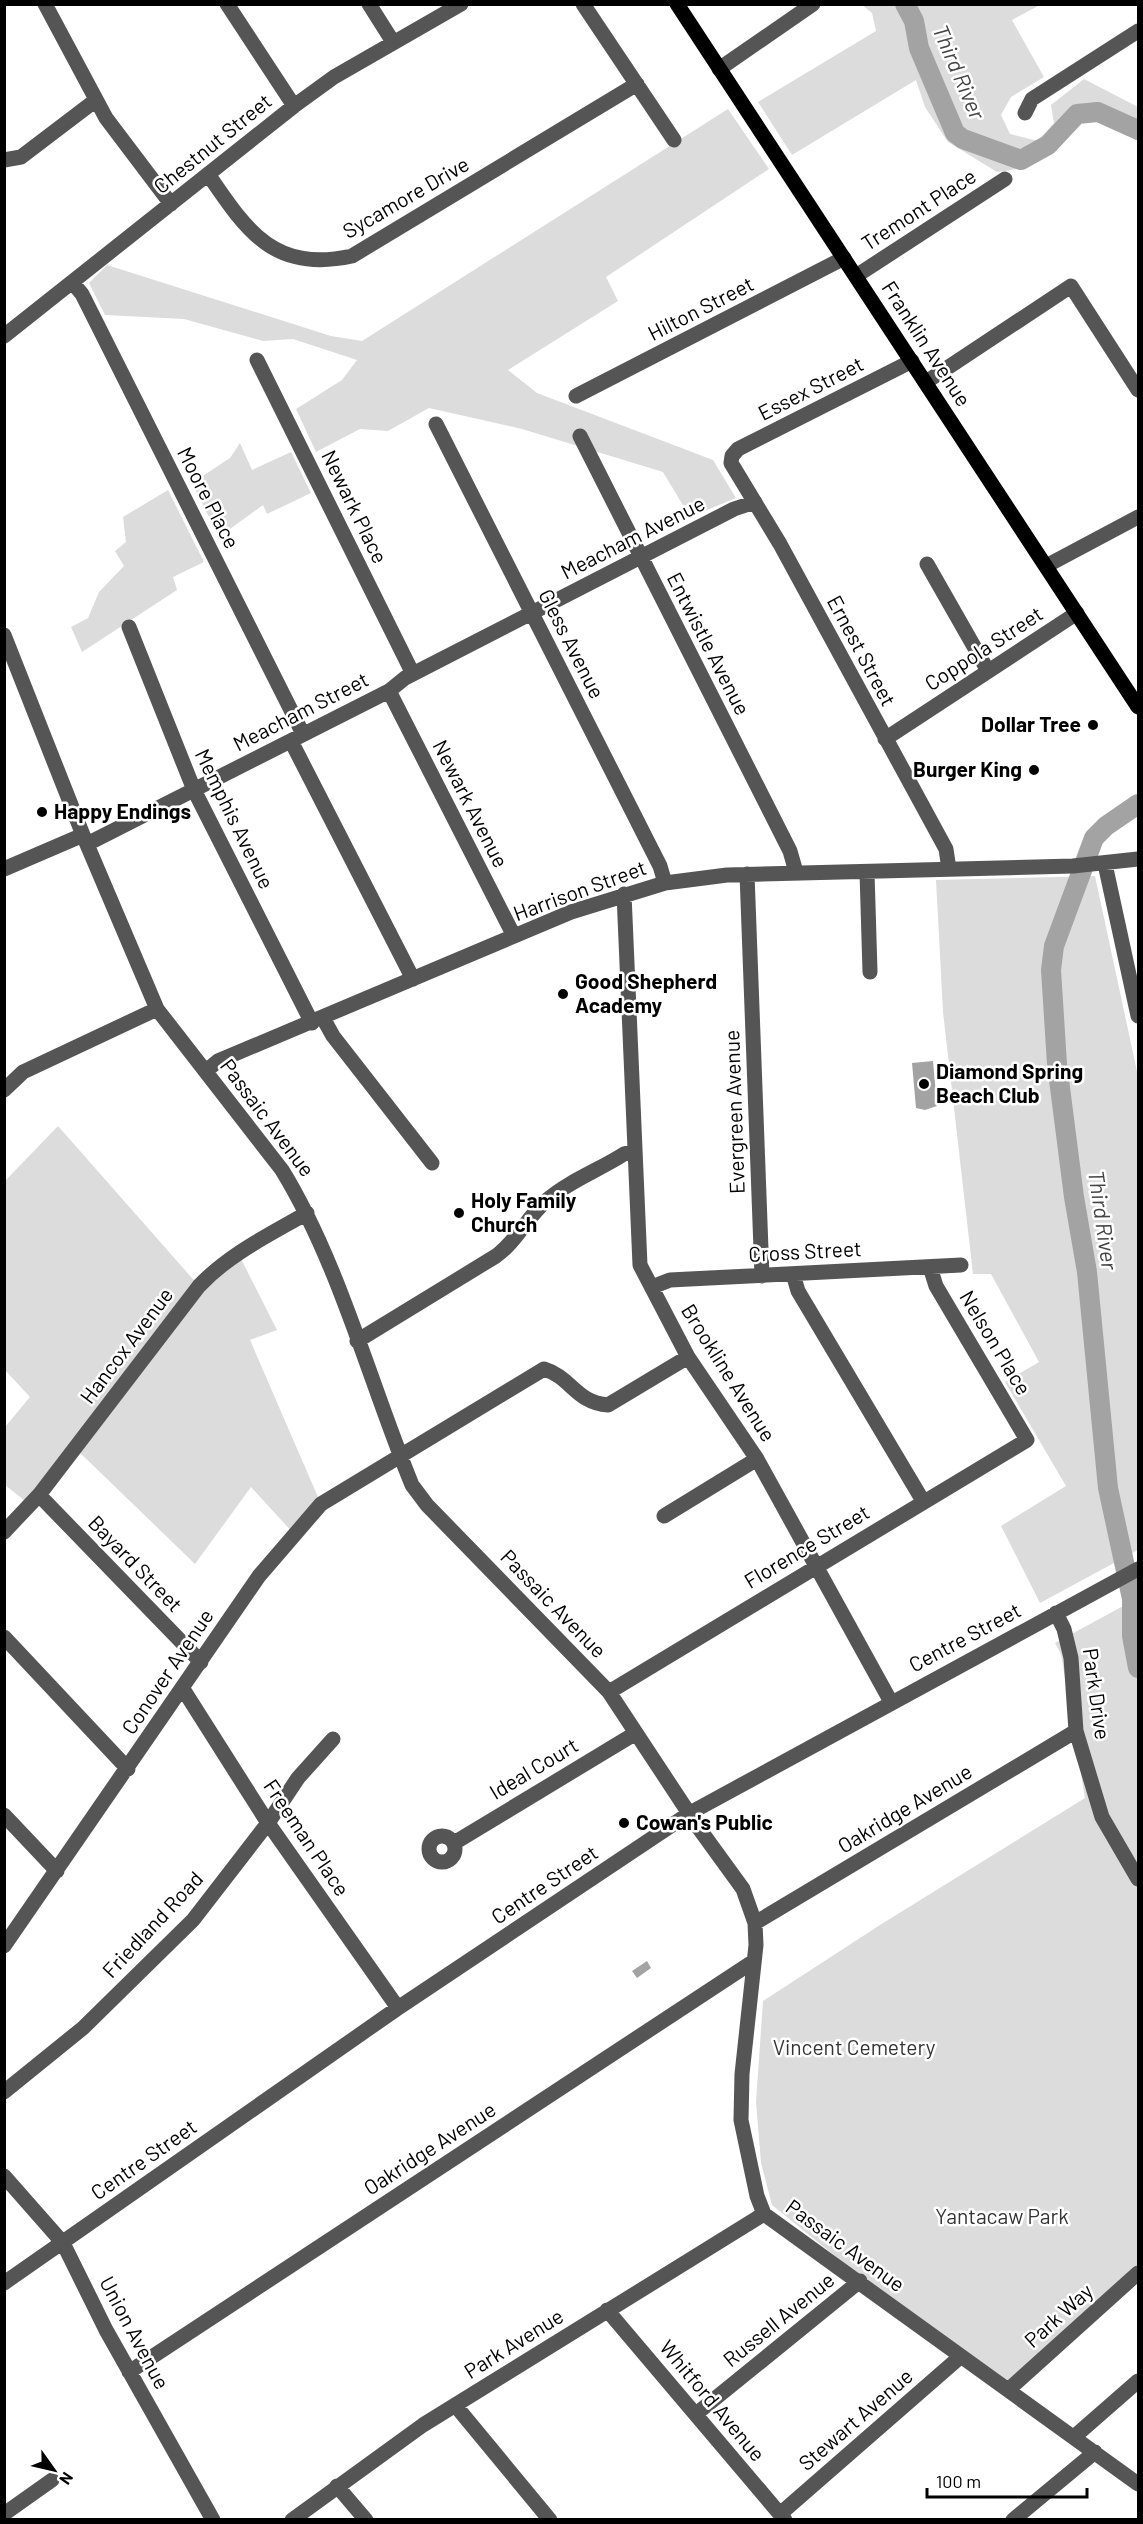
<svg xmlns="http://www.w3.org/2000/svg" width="1143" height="2524" viewBox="0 0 1143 2524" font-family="Barlow,sans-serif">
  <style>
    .green { fill: #dcdcdc }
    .water { fill: #a3a3a3 }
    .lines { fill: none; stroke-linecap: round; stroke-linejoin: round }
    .river { stroke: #a3a3a3; stroke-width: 20 }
    .minor { stroke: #555; stroke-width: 15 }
    .major { stroke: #000; stroke-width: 15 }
    .poi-dot { fill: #000; stroke: #fff; stroke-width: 2 }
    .labels { text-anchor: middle; stroke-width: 5; stroke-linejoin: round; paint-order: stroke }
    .street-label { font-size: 21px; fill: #000; stroke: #fff }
    .poi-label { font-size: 21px; font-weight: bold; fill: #000; stroke: #fff; text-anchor: start }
    .park-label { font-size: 21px; fill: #333; stroke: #fff }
    .water-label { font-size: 22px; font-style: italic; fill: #444; stroke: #fff }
  </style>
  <rect width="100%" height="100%" fill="#fff"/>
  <path class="green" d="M862 5H1040L1012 20 1044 77 1011 97 1001 115 1010 134 1038 141 1054 123 1051 105 1084 79 1138 107V141C1127 135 1113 124 1101 121 1072 114 1066 141 1049 154 1034 167 1016 169 997 172L948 142 925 107 916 80 792 155 758 102 876 31 872 13Z
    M728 109 769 169 606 277 618 301 508 370 537 393 713 460 736 498 690 517 663 472 522 429 429 408 388 431 360 429 316 452 296 409 342 380 357 360 293 339 263 341 184 319 105 315 89 283 107 265 331 336 362 341Z
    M240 443 252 470 291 452 311 493 267 514 263 505 219 537 192 483 230 458Z
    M168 490 204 562 173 577 177 590 82 652 71 627 88 618 99 592 124 566 115 551 126 542 123 517Z
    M1095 876 1138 1076V1550L1040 1603 1001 1526 1066 1486 1005 1382 1039 1362 991 1274H973L943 1012 936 880Z
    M58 1126 199 1286 238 1253 277 1330 250 1340 321 1504 294 1534 251 1487 195 1564 75 1448 30 1505 5 1485V1427L30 1397 5 1370V1181Z
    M1138 1598V2273L1008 2390 960 2357 772 2205 761 2163 756 2102 763 2001 880 1925 1085 1798 1061 1654 1055 1643Z"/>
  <path class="water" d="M933 1061 937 1106 925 1110 916 1108 912 1063Z
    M647 1961 651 1968 637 1978 632 1971Z"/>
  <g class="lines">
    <path class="river" d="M905 4 914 21 919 48 955 133 963 139 1021 160 1048 145 1077 114 1098 112 1138 130
      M1138 804 1106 826 1094 838 1054 946 1051 970 1057 1064 1074 1197 1087 1272 1108 1488 1132 1599V1636L1138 1668"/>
    <path class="minor" d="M45 4 106 118 171 204
      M227 4 294 106
      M369 4 393 42
      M583 4 674 140
      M719 69 813 4
      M1025 113 1032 99 1138 31
      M4 160 21 157 96 100
      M208 174C247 231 274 273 352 256L637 84
      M856 276 1005 179
      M72 282 82 294 303 734
      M4 336 294 106 334 77 461 4
      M257 360 413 674
      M912 361 738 449 732 456 731 463 780 544 946 849 949 869
      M926 382 1071 286 1138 390
      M576 396 844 258
      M436 424 660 866 665 883
      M580 436 790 851 796 872
      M927 564 988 671
      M1046 566 1138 517
      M129 627 194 790 312 1023
      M4 635 83 835 157 1009 282 1170C339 1263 370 1383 412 1485L427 1505 609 1692 698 1827 743 1889 755 1923 756 1945 742 2074 741 2120 757 2196 764 2214 1138 2484
      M389 691 514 936
      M885 739 1077 613
      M291 741 413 979
      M87 844 389 691 405 678 734 509 755 502
      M1105 864 1138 1016
      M4 869 83 835
      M867 872 870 972
      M747 874 762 1276
      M624 894 640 1265 688 1357 757 1459 891 1702
      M323 1018 333 1036 432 1163
      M206 1071 218 1061 571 912 665 883 727 875 1073 866 1138 859
      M4 1090 23 1072 157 1009
      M793 1274 798 1291 923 1501
      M652 1287 670 1280 961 1265
      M357 1341 496 1256C517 1241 527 1217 547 1200 569 1181 599 1170 624 1154L635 1151
      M39 1495 201 1662
      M664 1516 757 1459
      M4 1532 39 1495 199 1286C229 1254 269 1235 307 1213
      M1056 1613 1064 1629 1071 1658 1076 1731 1102 1817 1138 1879
      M4 1637 128 1769
      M183 1689 268 1823 398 2008
      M609 1692 1027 1440 936 1286 930 1267
      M4 1815 57 1871
      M429 1849a13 13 0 1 1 26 0a13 13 0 1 1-26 0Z
      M454 1843 636 1733
      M755 1923 1076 1731
      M4 1946 259 1576 321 1504 544 1369C571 1377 576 1403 608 1405L688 1357
      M4 2092 83 2028 193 1920 268 1823 298 1778 333 1739
      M4 2176 63 2243 106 2330 213 2520
      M4 2283 398 2008 690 1813 1138 1569
      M607 2310 785 2520
      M129 2372 754 1961
      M1008 2390 1138 2273
      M455 2405 550 2520
      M696 2414 860 2281
      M1074 2437 1138 2381
      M337 2486 366 2520
      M4 2514 52 2480
      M780 2514 960 2357
      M292 2520 423 2425 764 2214
      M1013 2520 1095 2452"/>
    <path class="major" d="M677 4 1138 707"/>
  </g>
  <g class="poi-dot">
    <circle cx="1093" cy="725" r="6"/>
    <circle cx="1034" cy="770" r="6"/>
    <circle cx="42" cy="812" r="6"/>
    <circle cx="563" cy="994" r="6"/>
    <circle cx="924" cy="1084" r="6"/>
    <circle cx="459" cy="1213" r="6"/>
    <circle cx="624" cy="1823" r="6"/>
  </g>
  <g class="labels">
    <g class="street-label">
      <text transform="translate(213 144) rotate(-39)" y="7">Chestnut Street</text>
      <text transform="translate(406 198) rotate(-30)" y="7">Sycamore Drive</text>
      <text transform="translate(919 210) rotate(-33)" y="7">Tremont Place</text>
      <text transform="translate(701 309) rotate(-27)" y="7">Hilton Street</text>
      <text transform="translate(926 344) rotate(57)" y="7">Franklin Avenue</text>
      <text transform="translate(811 389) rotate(-27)" y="7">Essex Street</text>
      <text transform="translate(208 498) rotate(63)" y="7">Moore Place</text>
      <text transform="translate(354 507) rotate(64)" y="7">Newark Place</text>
      <text transform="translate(633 538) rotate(-27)" y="7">Meacham Avenue</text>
      <text transform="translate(571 644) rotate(63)" y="7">Gless Avenue</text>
      <text transform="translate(708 644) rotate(63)" y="7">Entwistle Avenue</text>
      <text transform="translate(984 649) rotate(-33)" y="7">Coppola Street</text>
      <text transform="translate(861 651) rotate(62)" y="7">Ernest Street</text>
      <text transform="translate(301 712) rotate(-27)" y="7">Meacham Street</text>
      <text transform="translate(470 804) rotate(63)" y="7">Newark Avenue</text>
      <text transform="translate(234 819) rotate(64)" y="7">Memphis Avenue</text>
      <text transform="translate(580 891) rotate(-20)" y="7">Harrison Street</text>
      <text transform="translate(735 1112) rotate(-92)" y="7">Evergreen Avenue</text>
      <text transform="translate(267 1118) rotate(53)" y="7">Passaic Avenue</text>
      <text transform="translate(805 1252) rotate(-3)" y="7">Cross Street</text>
      <text transform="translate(995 1343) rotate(59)" y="7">Nelson Place</text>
      <text transform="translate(127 1346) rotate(-53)" y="7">Hancox Avenue</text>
      <text transform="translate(728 1373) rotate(58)" y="7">Brookline Avenue</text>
      <text transform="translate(807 1547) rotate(-31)" y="7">Florence Street</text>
      <text transform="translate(135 1564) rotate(46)" y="7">Bayard Street</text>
      <text transform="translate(553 1604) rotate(46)" y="7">Passaic Avenue</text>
      <text transform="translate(965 1638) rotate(-28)" y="7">Centre Street</text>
      <text transform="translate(168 1672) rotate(-56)" y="7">Conover Avenue</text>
      <text transform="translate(1096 1694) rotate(82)" y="7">Park Drive</text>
      <text transform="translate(534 1769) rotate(-31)" y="7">Ideal Court</text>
      <text transform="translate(905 1809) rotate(-31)" y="7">Oakridge Avenue</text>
      <text transform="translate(306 1838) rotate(56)" y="7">Freeman Place</text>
      <text transform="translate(545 1885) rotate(-34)" y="7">Centre Street</text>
      <text transform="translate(153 1925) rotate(-47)" y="7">Friedland Road</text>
      <text transform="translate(430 2149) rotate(-33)" y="7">Oakridge Avenue</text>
      <text transform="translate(144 2160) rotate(-35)" y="7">Centre Street</text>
      <text transform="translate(845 2246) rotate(36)" y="7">Passaic Avenue</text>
      <text transform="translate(1059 2316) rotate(-42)" y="7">Park Way</text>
      <text transform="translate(779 2320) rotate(-39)" y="7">Russell Avenue</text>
      <text transform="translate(134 2333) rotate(62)" y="7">Union Avenue</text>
      <text transform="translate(514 2344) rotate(-32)" y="7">Park Avenue</text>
      <text transform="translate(712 2401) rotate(50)" y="7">Whitford Avenue</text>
      <text transform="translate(856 2420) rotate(-41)" y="7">Stewart Avenue</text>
    </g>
    <g class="poi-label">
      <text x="1081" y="732" text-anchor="end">Dollar Tree</text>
      <text x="1022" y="777" text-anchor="end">Burger King</text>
      <text x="54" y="819">Happy Endings</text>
      <text x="575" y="989">Good Shepherd<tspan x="575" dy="24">Academy</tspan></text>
      <text x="936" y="1079">Diamond Spring<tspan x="936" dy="24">Beach Club</tspan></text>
      <text x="471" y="1208">Holy Family<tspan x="471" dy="24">Church</tspan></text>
      <text x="636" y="1830">Cowan's Public</text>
    </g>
    <g class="park-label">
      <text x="854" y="2055">Vincent Cemetery</text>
      <text x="1002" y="2224">Yantacaw Park</text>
    </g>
    <g class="water-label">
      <text transform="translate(959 72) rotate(67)" y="8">Third River</text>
      <text transform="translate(1103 1220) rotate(82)" y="8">Third River</text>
    </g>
  </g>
  <rect width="1143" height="2524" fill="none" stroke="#000000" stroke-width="12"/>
  <g transform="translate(54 2470) rotate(124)" stroke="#ffffff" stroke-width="4.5" paint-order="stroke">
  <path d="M0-4.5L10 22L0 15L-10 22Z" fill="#000000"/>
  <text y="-9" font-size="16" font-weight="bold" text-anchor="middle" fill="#000000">N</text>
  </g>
  <path d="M927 2488v9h160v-9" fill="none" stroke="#000000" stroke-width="3"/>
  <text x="936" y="2488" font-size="18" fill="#000000" stroke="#ffffff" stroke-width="4.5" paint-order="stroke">100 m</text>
</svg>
